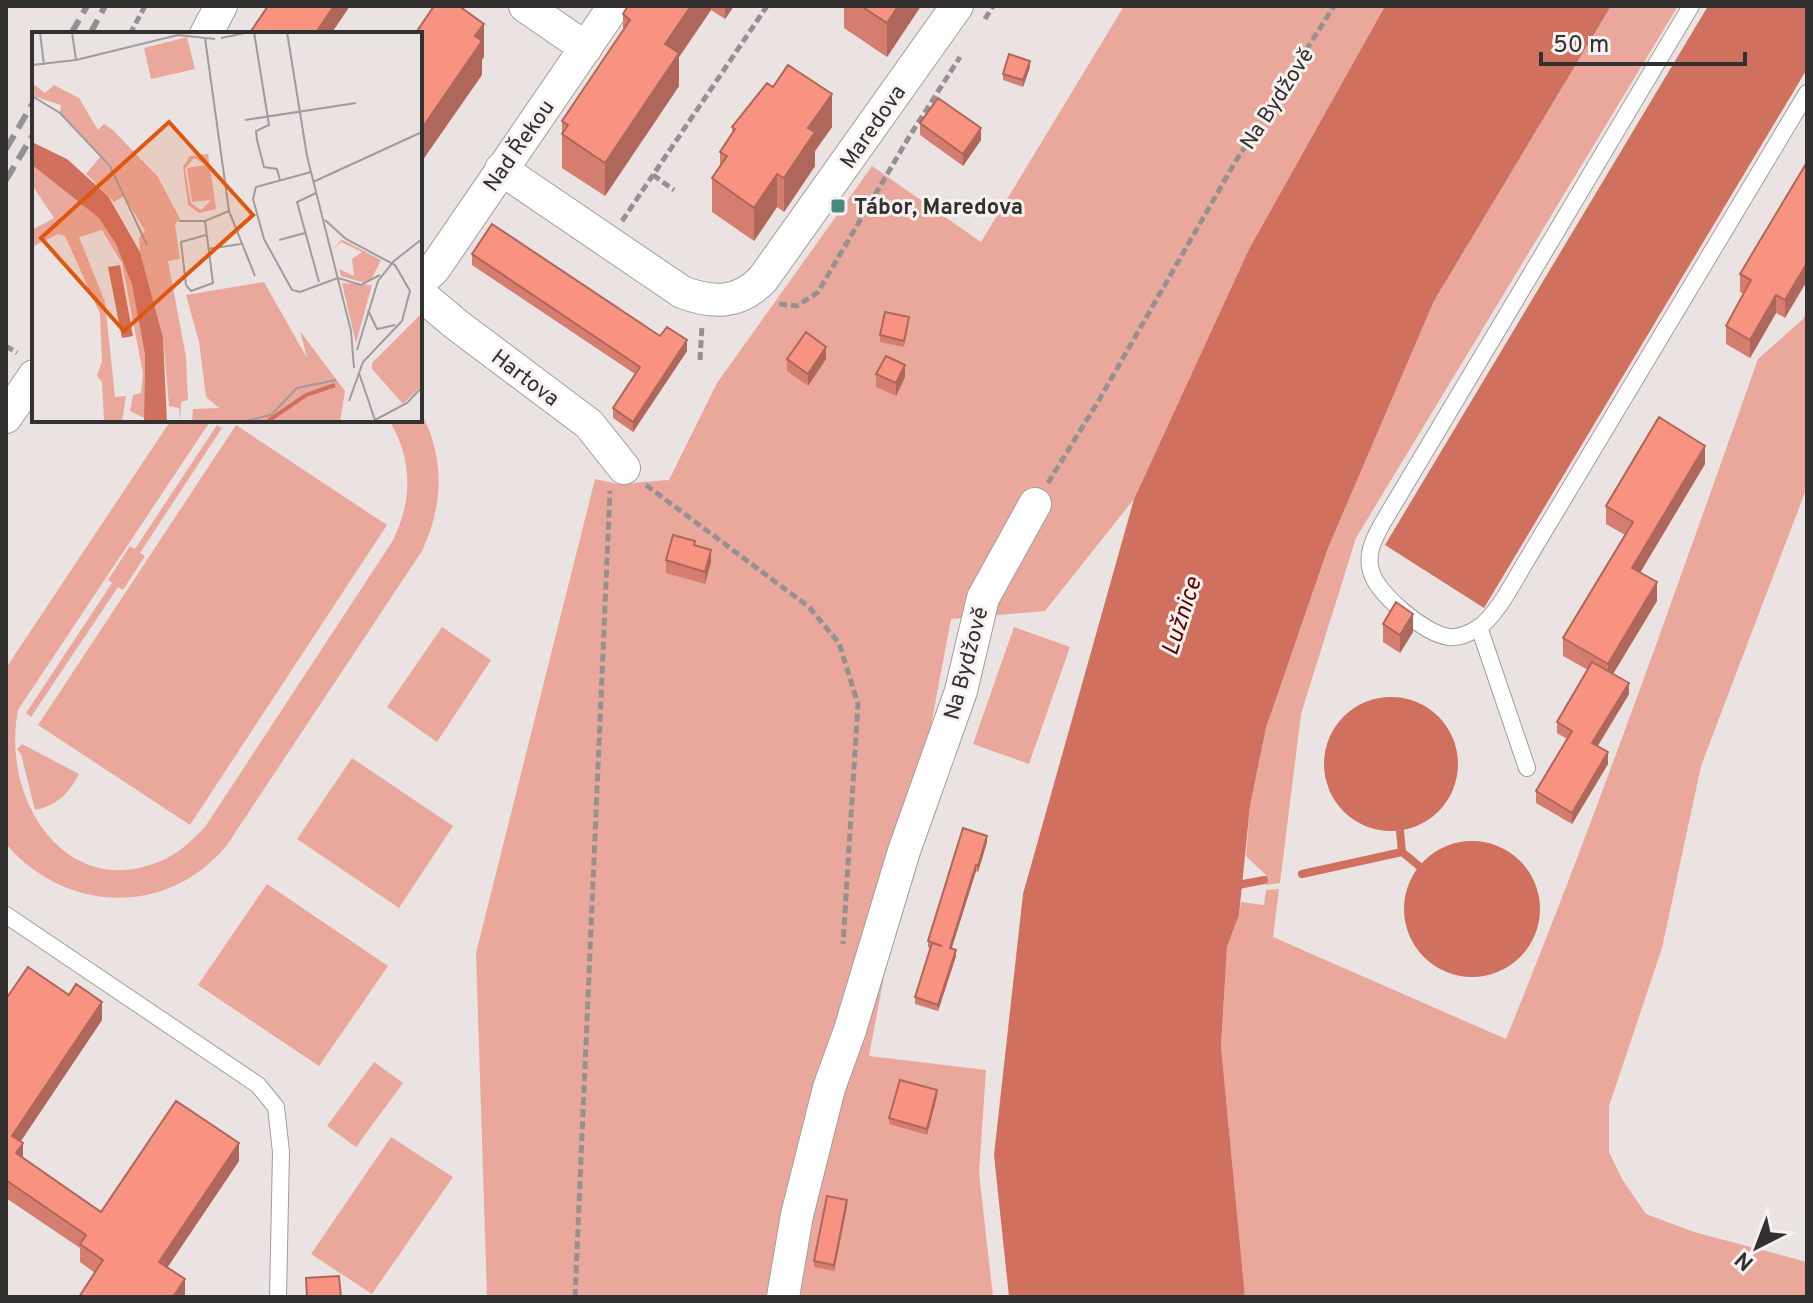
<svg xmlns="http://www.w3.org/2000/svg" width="1813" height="1303" viewBox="0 0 1813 1303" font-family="Overpass,sans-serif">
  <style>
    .green { fill: #eaa89c }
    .water { fill: #d0705f }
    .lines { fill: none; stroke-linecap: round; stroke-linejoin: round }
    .stream { stroke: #d0705f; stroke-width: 8 }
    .lane-casing { stroke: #a49d9c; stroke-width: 18 }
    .street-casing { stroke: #a49d9c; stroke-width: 34 }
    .path { stroke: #969191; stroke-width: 5; stroke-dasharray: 8 4; stroke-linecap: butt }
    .lane { stroke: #fff; stroke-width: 16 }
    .street { stroke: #fff; stroke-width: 32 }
    .rail { stroke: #95908f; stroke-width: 6; stroke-dasharray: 16 8; stroke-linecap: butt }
    .wall { fill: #d57e6f }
    .shaded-wall { fill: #ae675a }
    .building { fill: #f89381; stroke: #ae675a; stroke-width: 2 }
    .poi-dot { fill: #478b80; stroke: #f7f1ef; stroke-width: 3 }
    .labels { text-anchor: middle; stroke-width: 6; stroke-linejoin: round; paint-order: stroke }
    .street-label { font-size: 22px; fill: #333030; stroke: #f7f1ef }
    .poi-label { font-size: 22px; font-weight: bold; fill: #333030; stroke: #f7f1ef; text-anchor: start }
    .water-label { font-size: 24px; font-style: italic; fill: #5e0100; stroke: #f7f1ef }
    .inset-river { fill: none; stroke: #d0705f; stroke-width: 4 }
    .inset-road { fill: none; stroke: #a19b9b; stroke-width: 2 }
    .view { fill: #df570e; fill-opacity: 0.15; stroke: #df570e; stroke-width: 4 }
    .inset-edge { fill: none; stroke: #333030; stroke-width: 4 }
  </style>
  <rect width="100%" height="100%" fill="#eae3e2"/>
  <path class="green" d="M1124 6H1385L1249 249 1134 499 1045 611 951 619 869 1056 986 1070 979 1173 993 1297H487L476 953 595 479 618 484 669 480 717 383 872 166 981 242Z
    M1611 6H1678L1356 538 1301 714 1280 883 1266 885V875L1246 856 1250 806 1266 728 1328 548 1434 301Z
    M1807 311V487L1701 766 1662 948 1609 1106V1152L1622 1179 1646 1214 1694 1232 1807 1262V1297H1245L1221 1046 1227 947 1239 915 1241 902 1264 905 1266 890 1279 889 1273 937 1506 1039C1597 815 1677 587 1758 359L1803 319Z
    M420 410C445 457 444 504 422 551L227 845C168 917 66 914 6 844V668L171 420H211L18 710C0 804 71 906 167 858 182 851 194 838 205 827L392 542C413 501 413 460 389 420H420Z
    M217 425 222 428 140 553 145 556 123 590 118 587 31 717 26 713 112 583 108 580 130 546 135 549Z
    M236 425 387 525 190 825 38 725Z
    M442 627 491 660 437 742 387 707Z
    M1014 627 1070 647 1029 764 973 744Z
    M22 744 79 774C69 793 57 806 35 810L21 754 17 749Z
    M352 758 453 826 399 908 297 839Z
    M267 884 388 966 319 1066 198 985Z
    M374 1062 403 1083 356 1147 327 1126Z
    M391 1137 453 1177 372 1294 311 1254Z"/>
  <path class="water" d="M1385 6H1611L1434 301 1328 548 1266 728 1250 806 1239 915 1227 947 1221 1046 1245 1297H1009L994 1155 1023 894 1134 499 1249 249Z
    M1708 6H1807V69L1484 608 1385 545Z
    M1324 764a67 67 0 1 1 134 0a67 67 0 1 1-134 0Z
    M1404 909a68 68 0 1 1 136 0a68 68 0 1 1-136 0Z"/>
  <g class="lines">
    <path class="stream" d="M1400 831 1402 852 1419 866
      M1302 874 1402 852
      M1233 886 1264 880"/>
    <g class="lane-casing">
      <path id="lane" d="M1691 6 1382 524C1374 539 1366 553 1371 571 1377 594 1425 634 1449 637 1458 638 1470 633 1478 628 1497 616 1516 577 1528 558L1807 93
        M1479 627 1527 768
        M6 915 258 1085 276 1107 281 1152 278 1297"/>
    </g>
    <g class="street-casing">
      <path id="street" d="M525 6 586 48
        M206 34 221 6
        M501 169 682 292C713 304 739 304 763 279L957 6
        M420 282 434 269 614 6
        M420 294 457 325 589 424 624 468
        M6 417 34 376
        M783 1297 797 1215 829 1088 850 1030 904 851 961 691 983 598 1035 504"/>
    </g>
    <path class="path" d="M985 19 993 6
      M130 34 145 6
      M653 175 674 190
      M622 221 767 6
      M779 304 797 306 818 292 909 137 960 57
      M6 346 17 353
      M700 360 702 325
      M1048 483 1099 400 1234 164 1334 6
      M646 485 809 607 839 643 858 704 843 944
      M575 1297 610 491"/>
    <use href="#lane" class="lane"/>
    <use href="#street" class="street"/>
    <path class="rail" d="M71 34 87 6
      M90 34 105 6
      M6 149 34 101
      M6 180 34 133"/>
  </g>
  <path class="wall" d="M628 6H734L725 19 711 10 679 57V86L605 196 562 168V121L623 31V14Z
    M844 6H921L887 57 844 28Z
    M1030 67 1023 87 1003 80V74Z
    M920 123 981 140 963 166 920 135Z
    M732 127H832L815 151V166L784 212 777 207 754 241 712 212V178L720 166V152L732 133Z
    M1807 162 1785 318 1776 313 1750 358 1726 344V326L1744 294 1740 292V274Z
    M472 254 660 336 687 351 633 432 613 418V408L635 374 472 265Z
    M909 324 904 347 880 342V335Z
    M787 359H826L808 386 787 371Z
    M876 374 905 377 896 396 876 387Z
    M1705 464 1640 573 1657 601 1613 674 1629 694 1598 746 1608 764 1572 824 1536 803V791L1567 739 1557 733V722L1588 670 1563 656V638L1625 535 1606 524V506Z
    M695 545 711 562 705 584 666 573V560Z
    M1383 624 1413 632 1400 653 1383 642Z
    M987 842 978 872 976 871 951 949 956 956 938 1011 915 1004V997L930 948 928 947V941Z
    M6 999 102 1020 21 1141 23 1158 101 1212 239 1161 167 1267 185 1297 95 1273 80 1262V1248L6 1198Z
    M937 1096 927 1135 889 1124V1118Z
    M847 1206 834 1271 814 1267V1261Z"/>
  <path class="shaded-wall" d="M334 6H350L331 34H315Z
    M691 6H711V10L679 57V86L605 196V163L665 44Z
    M725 6H734L725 19Z
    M898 6H921L887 57V23Z
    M484 24V57L482 60V75L420 164V131L475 36Z
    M1030 61V67L1023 87V80Z
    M832 94V127L815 151V166L784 212V178L808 128Z
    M981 128V140L963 166V154Z
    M777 174V207L754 241V208Z
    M1807 263V281L1785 318V300Z
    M1776 295V313L1750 358V340Z
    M687 340V351L633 432V422Z
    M826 347V359L808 386V374Z
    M905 365V377L896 396V383Z
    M1705 446V464L1632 586V568Z
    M711 550V562L705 584V572Z
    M1657 582V601L1608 682V664Z
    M1413 614V632L1400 653V635Z
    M1629 683V694L1592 755V743Z
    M1608 752V764L1572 824V813Z
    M987 836V842L978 872V866Z
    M976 865V871L950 954V948Z
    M956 950V956L938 1011V1005Z
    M102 1002V1020L12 1154V1136Z
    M937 1090V1096L927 1135V1129Z
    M23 1143V1161L16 1153Z
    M239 1143V1161L159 1280V1262Z
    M847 1200V1206L834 1271V1265Z
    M185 1279V1297H173Z"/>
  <path class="building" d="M268 6H334L315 34H249Z
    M434 6H459L484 24 475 36 482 41 420 131V34H415Z
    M628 6H691L665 44 679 53 605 163 562 134 568 125 562 121 630 20 623 14Z
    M861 6H898L887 23Z
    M1009 54 1030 61 1023 80 1003 74Z
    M788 65 832 94 808 128 815 132 784 178 777 174 754 208 712 178 727 156 720 152 735 129 732 127 767 83 773 87Z
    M938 98 981 128 963 154 920 123Z
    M1807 162V263L1785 300 1776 295 1750 340 1726 326 1751 280 1740 274Z
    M492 224 660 336 667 327 687 340 633 422 613 408 640 367 472 254Z
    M885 312 909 317 904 341 880 335Z
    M806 332 826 347 808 374 787 359Z
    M886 356 905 365 896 383 876 374Z
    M1659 417 1705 446 1632 568 1657 582 1608 664 1563 638 1633 522 1606 506Z
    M673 535 695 541 694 545 711 550 705 572 666 560Z
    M1396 602 1413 614 1400 635 1383 624Z
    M1592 662 1629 683 1592 743 1608 752 1572 813 1536 791 1572 731 1557 722Z
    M963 828 987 836 978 866 976 865 950 948 956 950 938 1005 915 997 932 943 942 946 928 941Z
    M28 967 69 995 76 984 102 1002 12 1136 23 1143 16 1153 101 1212 176 1101 239 1143 159 1262 185 1279 173 1297H79L103 1260 80 1244 86 1235 6 1180V999Z
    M900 1080 937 1090 927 1129 889 1118Z
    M827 1196 847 1200 834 1265 814 1261Z
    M339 1276 341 1297H307L306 1278Z"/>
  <rect class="poi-dot" x="830" y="198" width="16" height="16" rx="4"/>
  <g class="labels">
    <g class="street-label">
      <text transform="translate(1276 98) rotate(-57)" y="8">Na Bydžově</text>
      <text transform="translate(872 126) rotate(-55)" y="8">Maredova</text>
      <text transform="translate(518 145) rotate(-55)" y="8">Nad Řekou</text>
      <text transform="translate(526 377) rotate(37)" y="8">Hartova</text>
      <text transform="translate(965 663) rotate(-75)" y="8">Na Bydžově</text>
    </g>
    <g class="poi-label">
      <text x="854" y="214">Tábor, Maredova</text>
    </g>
    <g class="water-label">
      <text transform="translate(1181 616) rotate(-72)" y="8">Lužnice</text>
    </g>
  </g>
  <g transform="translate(32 32)">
    <rect width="390" height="390" fill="#eae3e2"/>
    <path d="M155 5 163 37 119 47 112 16ZM0 51 13 61 22 53 47 66 66 98 72 92 81 98 126 145 148 187 143 192 148 227 136 229 154 325 156 368 149 370 148 390 147 376 137 374 131 305 108 220 107 206 113 199 92 164 82 170 54 142 69 124 28 80 29 73 4 65 0 71ZM176 122 184 177 167 181 156 173 151 135 158 124ZM162 126 174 133 155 136 160 170 179 168 169 178 159 171 153 137ZM0 133 67 186 84 212 100 253 113 323 112 386 98 379 101 363 109 361 111 342 90 231 70 198 47 205 73 270 83 365 94 364 90 390H72L70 350 65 344 70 329 68 282 33 204 26 202 0 215V198L22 186 0 153ZM311 208 349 228 339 248 333 251 309 244 307 237 322 244 320 227 330 220 309 210 301 218 308 209ZM232 250 275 326 268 299 313 359 308 390H160L161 377 187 376 174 365 167 310 154 263ZM310 251 340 253 324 311ZM390 281V353L371 372 340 337V331Z" fill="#eaa89c" fill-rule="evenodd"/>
    <path d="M0 110 35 127 76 164 108 220 131 305 135 390H112L113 323 100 253 84 212 67 186 0 133ZM88 233 101 304 90 306 76 235Z" fill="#d0705f"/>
    <path class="inset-river" d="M236 389 274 363 303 353"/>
    <path class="inset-road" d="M8 0 12 33M40 0 44 28M222 0 237 93 224 99 225 108 232 135 245 137 248 148M255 0 275 124 319 299 322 336M173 6 197 179 223 244M189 6 218 0M0 33 44 28 146 3 183 7M0 64 28 81 78 134 115 213M213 88 324 71M279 140 224 155 221 167 232 207 260 258 268 260 306 246M281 150 390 100M284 161 265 170 287 250M293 188 314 207 363 233 378 259 370 289 331 330 317 369M147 189H173L197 179M173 189 181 251 159 259 154 253 149 210 174 203M247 208 273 201M176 217 209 212M306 246 329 253 348 243M336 278 345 297 363 293M325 318 346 249 362 229 390 207M327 341 343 388 375 371 390 355M209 390 239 383 265 356 304 348"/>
    <path class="view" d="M137 90 221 183 92 299 9 206Z"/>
    <rect width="390" height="390" class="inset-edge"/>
  </g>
  <rect width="1813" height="1303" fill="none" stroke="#333030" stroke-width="16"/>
  <g transform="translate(1757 1247) rotate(222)" stroke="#f7f1ef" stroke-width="6" paint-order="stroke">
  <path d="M0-6L14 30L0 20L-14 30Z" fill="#333030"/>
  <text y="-12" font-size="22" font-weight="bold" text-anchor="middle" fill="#333030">N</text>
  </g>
  <path d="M1541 52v12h204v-12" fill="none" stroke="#333030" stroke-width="4"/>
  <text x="1553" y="52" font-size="24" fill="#333030" stroke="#f7f1ef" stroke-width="6" paint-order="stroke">50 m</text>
</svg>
